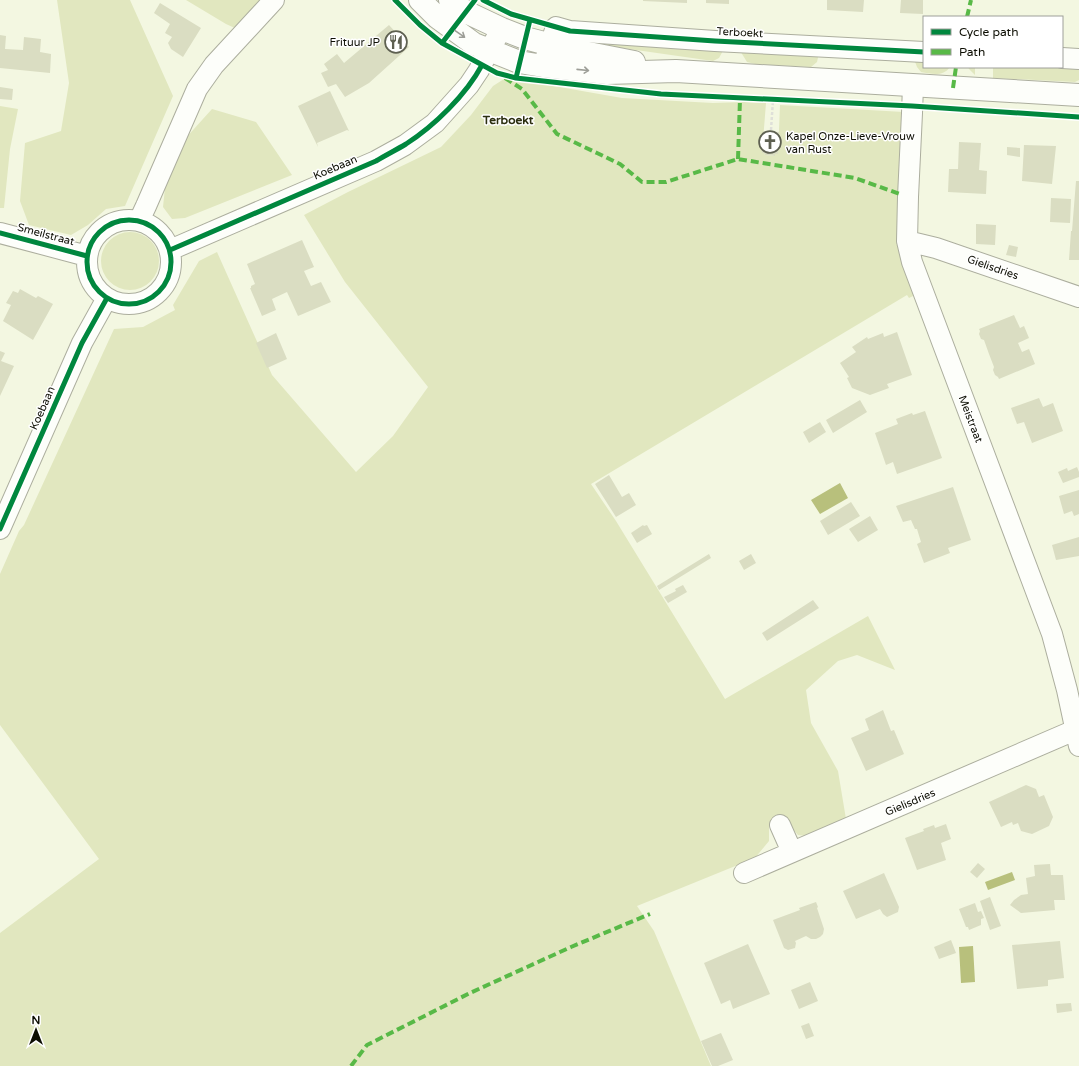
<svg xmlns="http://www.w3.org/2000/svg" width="1079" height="1066" viewBox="0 0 1079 1066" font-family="'Varela Round',sans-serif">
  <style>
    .green { fill: #e1e7bf }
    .water { fill: #b8c07c }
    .building { fill: #daddc2 }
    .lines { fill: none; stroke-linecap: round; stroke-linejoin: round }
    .street-casing { stroke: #acae9e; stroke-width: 22 }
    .secondary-casing { stroke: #acae9e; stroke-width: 24 }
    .path { stroke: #dfe0d9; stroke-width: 2.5; stroke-dasharray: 3 2; stroke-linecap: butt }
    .street { stroke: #fdfefa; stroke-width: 20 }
    .secondary { stroke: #fdfefa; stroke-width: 22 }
    .quiet { stroke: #58b947; stroke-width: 4; stroke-dasharray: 8 4; stroke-linecap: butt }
    .cycleway-casing { stroke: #fff; stroke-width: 8 }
    .cycleway { stroke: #00873e; stroke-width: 5 }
    .oneway { stroke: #9d9e97 }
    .labels { text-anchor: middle; stroke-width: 3; stroke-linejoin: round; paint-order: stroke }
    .street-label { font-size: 11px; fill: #0d0e03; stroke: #fff }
    .poi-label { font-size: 11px; fill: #0d0e03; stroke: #fff; text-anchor: end }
    .neighbourhood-label { font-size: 12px; font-weight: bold; fill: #2c2f10; stroke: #fff }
  </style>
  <rect width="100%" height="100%" fill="#f3f7e1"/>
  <path class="green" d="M57 0H130L173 96 125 206 106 209 88 225 71 235 29 225 20 201 25 143 61 131 69 83Z
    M186 0H264L237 29 226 24Z
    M593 39 725 47 719 58 713 61 580 42Z
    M739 49 819 53 817 62 811 67 755 64 747 62Z
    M914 59H924V67H950C943 77 932 74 921 72L917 67Z
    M1079 66V80L1075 82 993 78V68L975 67V75L969 69 968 67Z
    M504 79 548 85 622 98 713 103 745 102 766 103 762 153H764L765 155 774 156 775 154H778L780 105 904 112 915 295 909 298 907 295 591 484 616 521 725 699 868 616 895 670 857 655 838 661 806 690 811 723 838 771 846 819 807 836 798 835 784 819 769 826V841L755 858 637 906 654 931 711 1066H0V933L99 859 0 725V574L19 531 24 525 114 329 143 327 175 310 173 305 199 261 217 252 272 375 356 472 393 436 428 387 345 282 304 215 348 192 441 147 471 115 493 86Z
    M0 106 18 109 10 149 4 208H0Z
    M212 109 256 122 292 175 185 218 172 219 163 207 165 188 184 140Z
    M101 261a29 29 0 1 1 58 0a29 29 0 1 1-58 0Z"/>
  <path class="water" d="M840 483 848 498 820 514 811 500Z
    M1012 872 1015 880 988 890 985 882Z
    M973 946 975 982 961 983 959 947Z"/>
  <path class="building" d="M643 0H687V3L643 1Z
    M706 0H729V4L706 3Z
    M827 0H864L863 12 827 10Z
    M901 0H923V14L900 13Z
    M160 3 201 28 183 57 171 49 168 43 172 37 165 33 170 24 154 13Z
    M389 25 409 47 369 83 345 97 336 84 328 87 321 73 328 70 324 64 337 54 344 63Z
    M0 35 6 36 5 49 23 50 24 37 41 39 40 52 51 54 50 73 0 68Z
    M0 87 13 89 12 100 0 99Z
    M330 91 349 131 347 130 317 143 318 147 298 106Z
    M763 131 779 132 778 154H775V156L765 155 764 153H762Z
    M959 142 981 143 979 170 987 171 986 194 948 192 949 169H958Z
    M1024 145 1056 146 1052 184 1022 181Z
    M1007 147 1020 148V157L1007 155Z
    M1076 181H1079V260H1069L1071 231H1072Z
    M1051 198 1071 199 1070 223 1050 222Z
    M976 224 996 225 995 245 976 244Z
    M302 240 314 267 304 271 311 286 321 282 331 302 298 316 287 292 272 299 276 310 262 316 250 288H251V286L255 284 247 264Z
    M1009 245 1018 247 1016 257 1006 255Z
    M20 289 36 298 38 296 53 304 33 340 3 321 11 305 6 303 13 291 18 293Z
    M1014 315 1020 328 1024 326 1029 338 1018 343 1022 352 1029 349 1035 364 999 379 998 377 995 375 993 370 994 367 989 354 984 340 981 339 979 334 980 331 979 329Z
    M897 332 912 375 887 384 889 388 870 395 852 388 847 378 849 377 840 363 856 352 852 347 867 337 868 339 883 333 884 337Z
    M276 333 287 359 267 368 256 343Z
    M0 351 5 353 1 361 14 366 0 396Z
    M1039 398 1043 407 1053 403 1063 431 1032 443 1024 422 1017 424 1011 408Z
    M860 400 867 412 833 433 826 420Z
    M925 411 942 458 897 474 893 462 886 465 875 433 898 424 896 419 912 413 913 415Z
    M820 422 826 432 809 443 803 432Z
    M1077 467 1079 472V477L1063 483 1058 472 1067 468 1068 471Z
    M609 475 622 497 629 493 636 505 616 517 595 484Z
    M953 487 971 540 948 548 950 553 924 563 917 544 921 542 917 529H915L911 520 903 522 896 506Z
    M1079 490V514L1074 516 1072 511 1064 514 1059 496Z
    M851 502 860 516 828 535 820 521Z
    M870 516 878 530 858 542 849 529Z
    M643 525 644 526 647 525 652 534 637 543 631 533Z
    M1079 537V556L1056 560 1052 545Z
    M709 554 711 558 659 590 657 586Z
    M751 554 756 563 744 570 739 561Z
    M683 585 687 592 668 603 664 597 676 591 675 589Z
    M813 600 819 608 767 641 762 633Z
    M883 710 891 731 894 730 904 754 866 771 851 738 869 730 865 719Z
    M1026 785 1036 789 1039 797 1044 795 1053 817 1049 826 1032 834 1021 831 1018 823 1013 825 1012 822 1001 827 989 802Z
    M946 824 951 839 941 843 946 860 917 870 905 838 924 831 923 829 934 825 935 828Z
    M978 863 985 869 977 878 970 872Z
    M1050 864 1051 875H1063L1065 900H1054L1055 910 1021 913 1010 905 1014 900 1021 895 1028 894 1026 878 1035 876 1034 865Z
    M884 873 899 907 898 912 887 917 883 914 880 909 856 919 843 891Z
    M990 897 1001 926 990 930 980 901Z
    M816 902 818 907 817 908 824 929 823 934 820 937 816 939H811L806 936 795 941 796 943 795 948 788 950 784 948 773 920 800 910 799 908Z
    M975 903 978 912 981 911 984 918 981 919V925L969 930 968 927H966L959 909Z
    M951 940 956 953 939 959 934 947Z
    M1060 941 1064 978 1048 980V986L1017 989 1012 945Z
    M748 944 770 994 733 1009 730 1000 721 1004 704 963Z
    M810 982 818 1001 799 1009 791 990Z
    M1071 1003 1072 1011 1057 1013 1056 1004Z
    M809 1023 814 1036 806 1039 801 1026Z
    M721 1033 733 1060 718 1066H712L701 1041Z"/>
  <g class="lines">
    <g class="street-casing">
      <path id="street" d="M1062 58 1079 59
        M545 60 556 27 570 31 715 41 924 52
        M913 86 912 113 908 197 907 241 912 262 1052 634 1067 690 1079 746
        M87 262a42 42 0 1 1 84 0a42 42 0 1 1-84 0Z
        M139 221 146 206 197 89 214 65 274 0
        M0 233 87 256
        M907 241 936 248 1079 297
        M170 250 376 161 405 145 435 123 469 85 479 70 489 50 502 29
        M0 529 82 343 107 298
        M780 825 792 852
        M744 873 1075 730"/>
    </g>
    <g class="secondary-casing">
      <path id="secondary" d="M420 0 437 17 474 44 519 62 543 66 607 73 676 71 1079 95
        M450 0 466 12 502 29 525 38 563 48 634 62"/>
    </g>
    <path class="path" d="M771 130 773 100"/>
    <use href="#street" class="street"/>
    <use href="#secondary" class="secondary"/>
    <path class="quiet" d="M967 17 971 0
      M505 78 522 89 557 134 597 153 620 164 642 182H666L738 159 855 178 900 194
      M953 88 956 67
      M738 159 740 99
      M351 1066 367 1045 470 993 571 947 650 914"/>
    <g class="cycleway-casing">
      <path id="cycleway" d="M395 0 420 25 442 43 497 73 516 78 661 94 912 106 1079 117
        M483 0 511 14 570 31 715 41 924 52
        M442 43 475 0
        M516 78 530 20
        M87 262a42 42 0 1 1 84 0a42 42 0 1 1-84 0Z
        M0 233 87 256
        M170 250 376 161C386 155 396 150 406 144 434 126 466 95 482 65
        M0 529 82 343 107 298"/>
    </g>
    <use href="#cycleway" class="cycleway"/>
  </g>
  <defs><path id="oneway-shaft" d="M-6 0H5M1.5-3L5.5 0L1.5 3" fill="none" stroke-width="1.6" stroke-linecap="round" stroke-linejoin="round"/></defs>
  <g class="oneway">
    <use href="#oneway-shaft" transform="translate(460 34) rotate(35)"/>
    <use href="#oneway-shaft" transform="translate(583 70) rotate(6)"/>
  </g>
  <defs>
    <g id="restaurant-ring" transform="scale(1.15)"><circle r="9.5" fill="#fff" stroke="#5e6051" stroke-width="1.5"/><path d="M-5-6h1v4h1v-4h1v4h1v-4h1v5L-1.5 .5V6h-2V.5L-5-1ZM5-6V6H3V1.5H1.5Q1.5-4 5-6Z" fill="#5e6051"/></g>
    <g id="church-ring" transform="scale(1.15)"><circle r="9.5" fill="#fff" stroke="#5e6051" stroke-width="1.5"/><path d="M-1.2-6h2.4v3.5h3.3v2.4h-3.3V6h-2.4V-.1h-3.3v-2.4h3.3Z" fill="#5e6051"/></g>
  </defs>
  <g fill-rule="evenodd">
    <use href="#restaurant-ring" x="396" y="42"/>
    <use href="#church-ring" x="770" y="142"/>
  </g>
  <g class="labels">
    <g class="street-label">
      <text transform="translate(740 32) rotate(3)" y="4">Terboekt</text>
      <text transform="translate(335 167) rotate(-23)" y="4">Koebaan</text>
      <text transform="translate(46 234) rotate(15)" y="4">Smeilstraat</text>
      <text transform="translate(993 267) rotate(19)" y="4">Gielisdries</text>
      <text transform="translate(42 408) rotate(-66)" y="4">Koebaan</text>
      <text transform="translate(971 419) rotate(69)" y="4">Meistraat</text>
      <text transform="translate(910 802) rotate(-23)" y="4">Gielisdries</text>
    </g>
    <g class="poi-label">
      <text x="380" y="46">Frituur JP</text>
      <text x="786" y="140" text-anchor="start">Kapel Onze-Lieve-Vrouw<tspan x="786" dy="13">van Rust</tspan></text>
    </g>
    <g class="neighbourhood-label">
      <text x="508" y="124">Terboekt</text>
    </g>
  </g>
  <rect x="923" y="16" width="140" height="52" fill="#ffffff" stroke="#9e9f9a"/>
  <rect x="931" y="29" width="20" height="6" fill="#00873e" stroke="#9e9f9a"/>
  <text x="959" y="36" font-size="12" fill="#0d0e03">Cycle path</text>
  <rect x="931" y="49" width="20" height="6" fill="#58b947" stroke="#9e9f9a"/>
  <text x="959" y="56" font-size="12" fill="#0d0e03">Path</text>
  <g transform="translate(36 1030)" stroke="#ffffff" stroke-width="3" paint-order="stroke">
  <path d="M0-3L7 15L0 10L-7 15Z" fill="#0d0e03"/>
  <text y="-6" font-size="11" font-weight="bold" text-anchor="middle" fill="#0d0e03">N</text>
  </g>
</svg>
